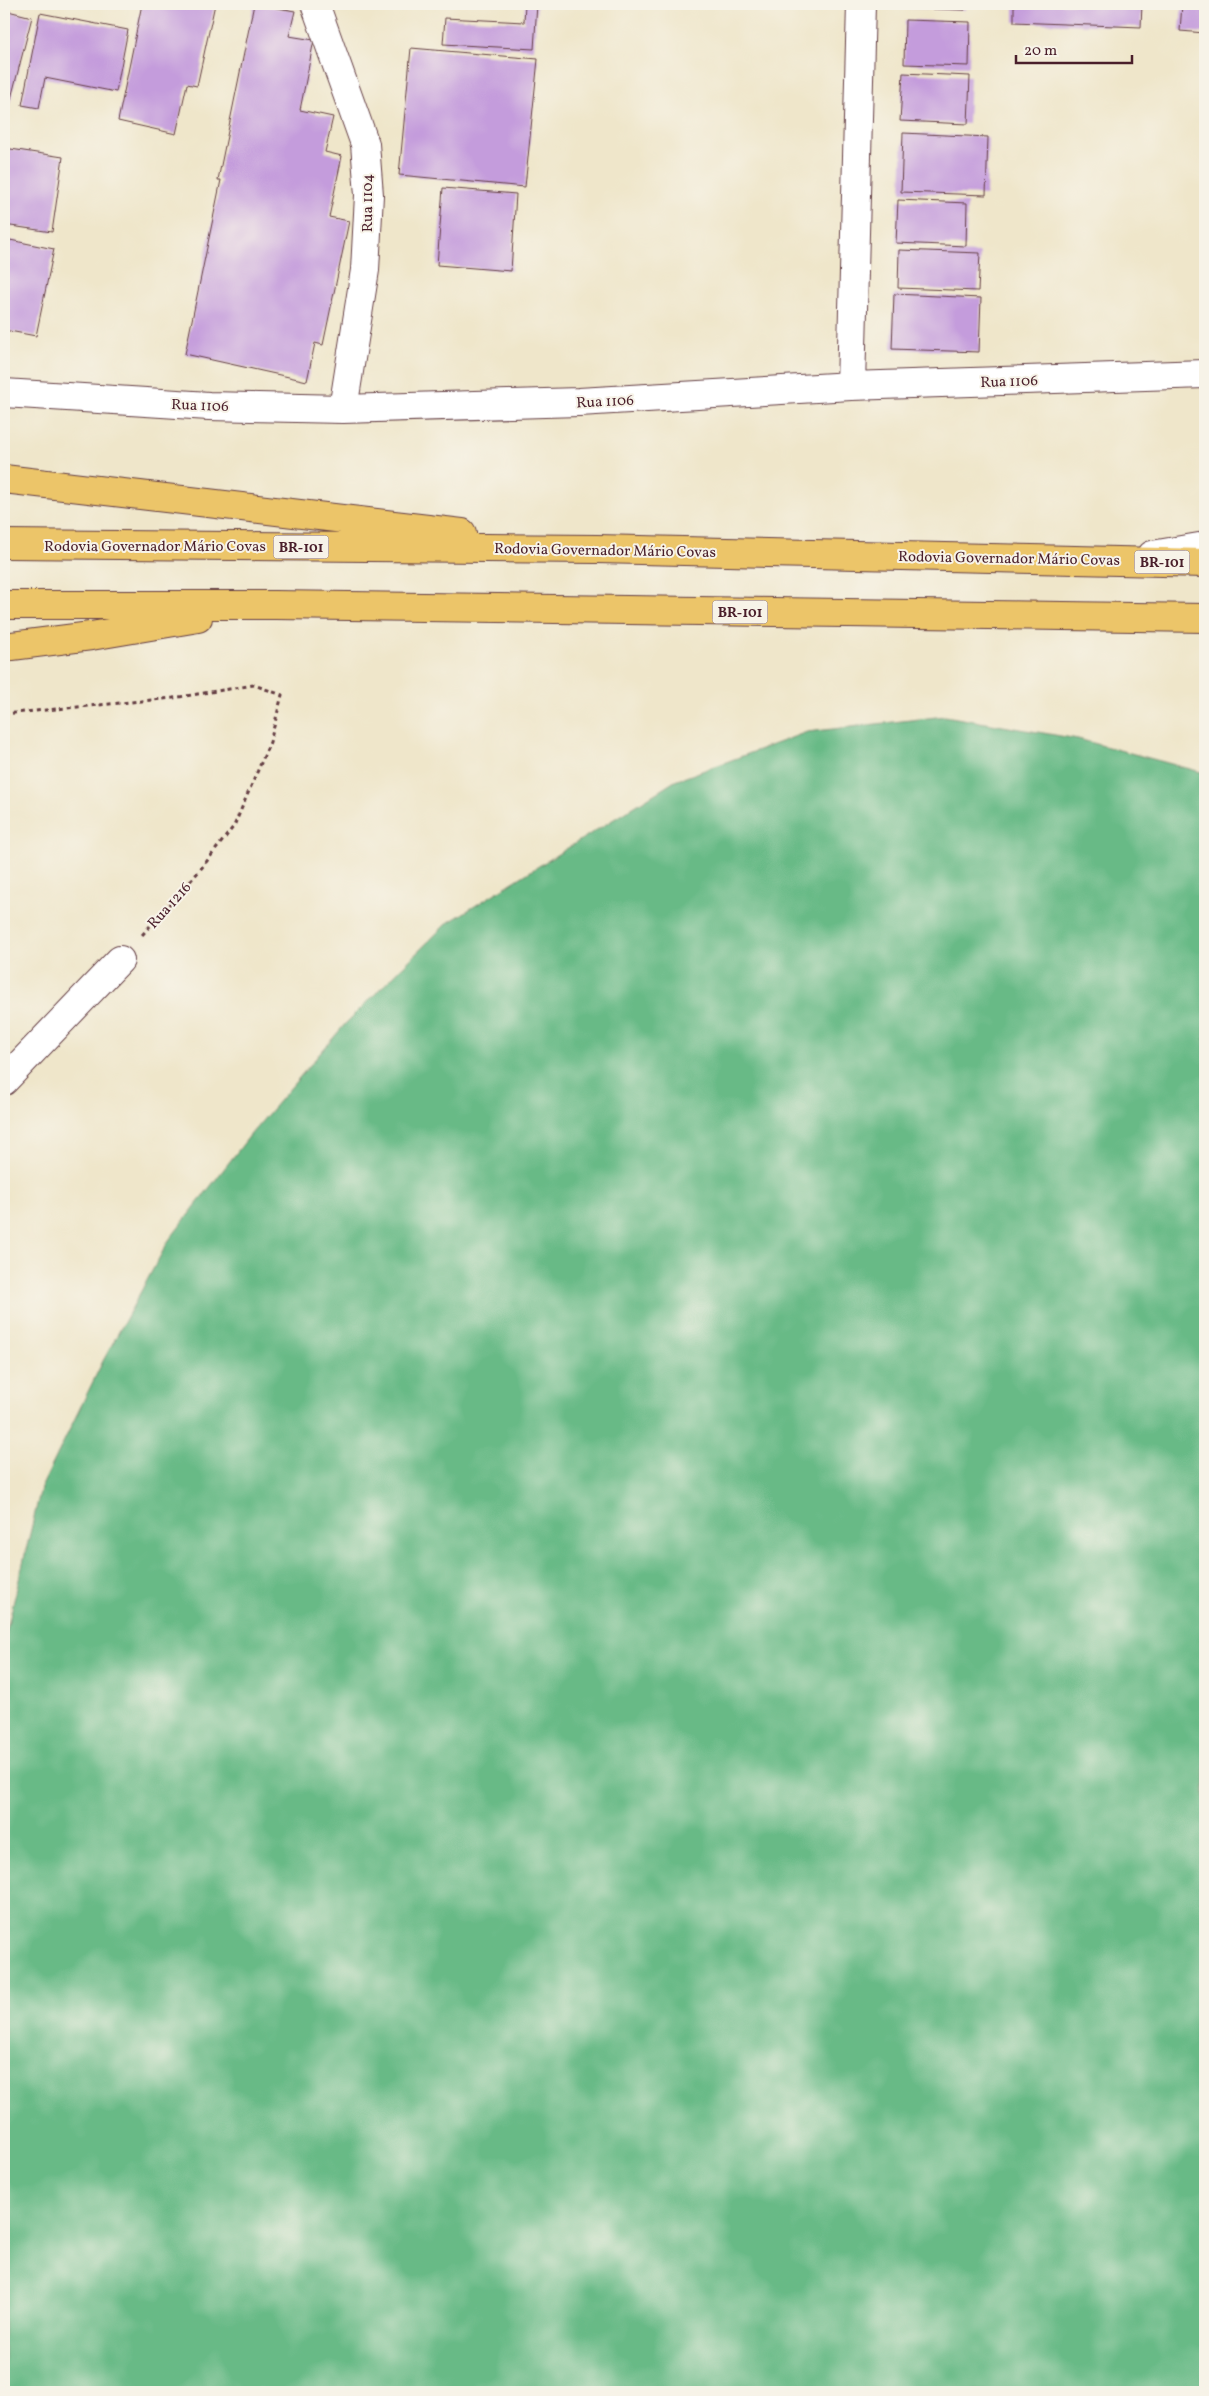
<svg xmlns="http://www.w3.org/2000/svg" width="1209" height="2396" viewBox="0 0 1209 2396" font-family="Vollkorn,serif">
  <style>
    .forest { fill: #68ba86; stroke: #596c58 }
    .building { fill: #c49cdc }
    .lines { fill: none; stroke-linecap: round; stroke-linejoin: round }
    .minor-casing { stroke: #633d43; stroke-width: 30 }
    .highway-casing { stroke: #633d43; stroke-width: 30 }
    .path { stroke: #633d43; stroke-width: 3; stroke-dasharray: 4 4; stroke-linecap: butt }
    .minor { stroke: #fff; stroke-width: 28 }
    .highway { stroke: #ecc569; stroke-width: 28 }
    .labels { text-anchor: middle; stroke-width: 4; stroke-linejoin: round; paint-order: stroke }
    .shield { fill: #f7f3e8; stroke: #7e5f64; stroke-width: 1 }
    .shield-label { font-size: 14px; font-weight: bold; fill: #4a1f2b }
    .street-label { font-size: 15px; fill: #4a1f2b; stroke: #f7f3e8 }
  </style>
  <rect width="100%" height="100%" fill="#f7f3e8"/>
  <filter id="ink" filterUnits="userSpaceOnUse"><feTurbulence type="fractalNoise" baseFrequency=".02" numOctaves="2"/><feDisplacementMap in="SourceGraphic" scale="10" xChannelSelector="R" yChannelSelector="G"/><feConvolveMatrix kernelMatrix="1 2 1 2 8 2 1 2 1" color-interpolation-filters="sRGB"/></filter>
  <filter id="wash" filterUnits="userSpaceOnUse"><feTurbulence type="fractalNoise" baseFrequency=".0096" numOctaves="4" result="noise"/><feDisplacementMap in="SourceGraphic" scale="20" xChannelSelector="R" yChannelSelector="G"/><feGaussianBlur stdDeviation="1.12" result="paint"/><feColorMatrix in="noise" values="0 0 0 0 0 0 0 0 0 0 0 0 0 0 0 0 0 1.4 0 .05"/><feComposite in="paint" operator="in"/></filter>
  <g filter="url(#wash)">
    <rect width="100%" height="100%" fill="#efe6ca"/>
    <path class="forest" d="M945 716 1078 739 1205 773V2392H4V1642L41 1488 103 1361 169 1240 251 1134 346 1023 446 924 675 781 807 732Z"/>
    <g id="blocks">
      <path class="building" d="M142 4H215L197 86 187 84 176 134 118 121Z
        M254 4 295 11 289 36 314 40 300 110 333 117 325 152 342 156 329 217 349 221 323 345 315 343 307 381 185 354 221 180H218Z
        M525 4H537L534 49 443 44 445 18 524 22Z
        M903 4H965V10L902 8Z
        M1014 4H1142L1141 27 1014 22Z
        M1182 4H1205V33L1180 31Z
        M4 10 32 17 7 114 4 113Z
        M40 13 128 30 116 92 45 78 39 108 22 105Z
        M905 20 970 22 969 66 904 64Z
        M411 48 538 59 525 187 399 175Z
        M903 73 970 76 968 124 900 121Z
        M903 133 988 137 986 195 901 192Z
        M4 148 63 157 52 232 4 225Z
        M443 188 516 194 511 271 437 265Z
        M898 200 967 203 966 246 896 243Z
        M10 240 54 249 36 336 4 330V272Z
        M899 250 980 253 978 291 898 288Z
        M894 294 981 298 979 352 892 349Z"/>
    </g>
  </g>
  <g filter="url(#ink)">
    <use href="#blocks" fill-opacity="0" stroke="#633d43" stroke-width="1"/>
    <g class="lines">
      <g class="minor-casing">
        <path id="minor" d="M315 4 365 144 369 195 365 270 343 409
          M851 386 861 4
          M4 393 209 406 343 409 579 402 851 386 1205 374
          M1152 555 1205 546
          M4 1081 120 960"/>
      </g>
      <g class="highway-casing">
        <path id="highway" d="M4 479 462 533
          M4 544 597 549 1205 563
          M4 605H275L1205 618
          M4 647 91 636 198 618"/>
      </g>
      <path class="path" d="M4 714 173 698 254 685 282 695 270 742 234 826 200 870 142 935"/>
      <use href="#minor" class="minor"/>
      <use href="#highway" class="highway"/>
    </g>
  </g>
  <g class="labels">
    <g class="shield">
      <rect x="273.5" y="535.5" width="55" height="23" rx="4"/>
      <rect x="1134.5" y="550.5" width="55" height="23" rx="4"/>
      <rect x="712.5" y="600.5" width="55" height="23" rx="4"/>
    </g>
    <g class="shield-label">
      <text x="301" y="552">BR-101</text>
      <text x="1162" y="567">BR-101</text>
      <text x="740" y="617">BR-101</text>
    </g>
    <g class="street-label">
      <text transform="translate(367 203) rotate(-90)" y="5">Rua 1104</text>
      <text transform="translate(1009 381) rotate(-2)" y="5">Rua 1106</text>
      <text transform="translate(605 401) rotate(-3)" y="5">Rua 1106</text>
      <text transform="translate(200 405) rotate(2)" y="5">Rua 1106</text>
      <text x="155" y="551">Rodovia Governador Mário Covas</text>
      <text transform="translate(605 550) rotate(1)" y="5">Rodovia Governador Mário Covas</text>
      <text transform="translate(1009 558) rotate(1)" y="5">Rodovia Governador Mário Covas</text>
      <text transform="translate(169 905) rotate(-48)" y="5">Rua 1216</text>
    </g>
  </g>
  <rect width="1209" height="2396" fill="none" stroke="#f7f3e8" stroke-width="20"/>
  <path d="M1016 55v8h116v-8" fill="none" stroke="#4a1f2b" stroke-width="2.5"/>
  <text x="1024" y="55" font-size="15" fill="#4a1f2b" stroke="#f7f3e8" stroke-width="4" paint-order="stroke">20 m</text>
</svg>
